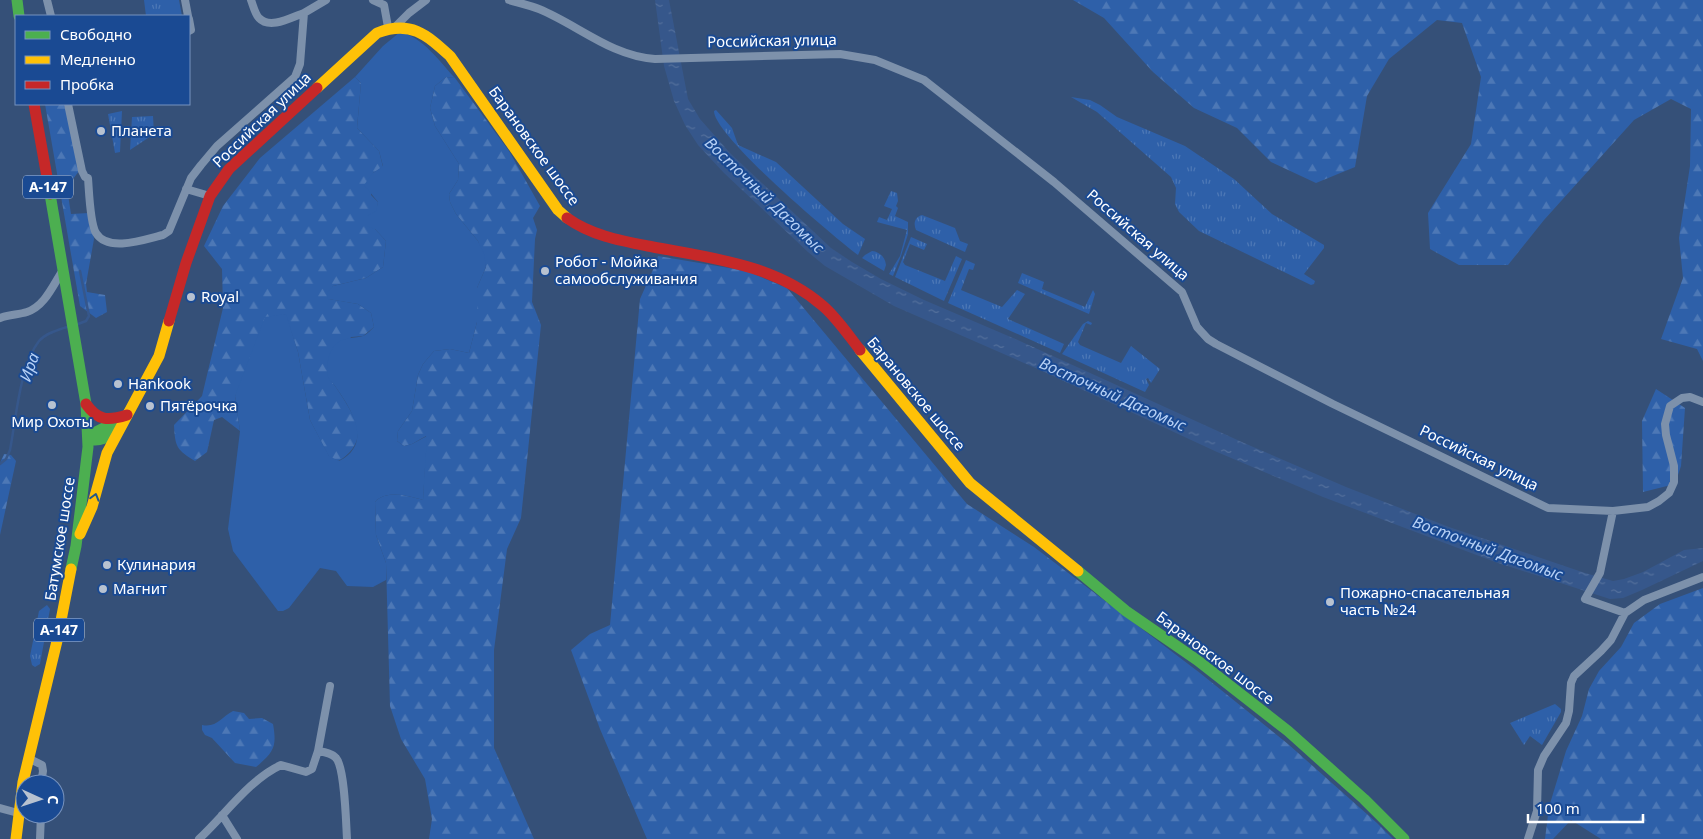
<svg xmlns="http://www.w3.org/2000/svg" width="1703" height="839" viewBox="0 0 1703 839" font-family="'Noto Sans',sans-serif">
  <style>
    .grass { fill: url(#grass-tufts) }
    .forest { fill: url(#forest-firs) }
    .garden { fill: #2e60a9 }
    .water { fill: url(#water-ripples) }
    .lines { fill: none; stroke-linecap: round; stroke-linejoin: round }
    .stream { stroke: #36578b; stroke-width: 2.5 }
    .street { stroke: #7d91ab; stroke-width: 8 }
    .fast { stroke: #4caf50; stroke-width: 11 }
    .slow { stroke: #ffc107; stroke-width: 11 }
    .jam { stroke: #c62828; stroke-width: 11 }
    .oneway { stroke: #225989 }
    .poi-dot { fill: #b8c2d0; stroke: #1a4a93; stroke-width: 2 }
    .labels { text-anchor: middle; stroke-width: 4; stroke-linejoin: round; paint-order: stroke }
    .shield { fill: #1a4a93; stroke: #bac9df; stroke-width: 1 }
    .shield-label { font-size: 14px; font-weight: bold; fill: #fff }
    .street-label { font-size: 15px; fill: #fff; stroke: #1a4a93 }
    .poi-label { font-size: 15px; fill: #fff; stroke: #1a4a93; text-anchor: start }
    .water-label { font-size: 16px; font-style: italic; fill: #b7d1f6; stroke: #1a4a93 }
  </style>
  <defs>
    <pattern id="grass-tufts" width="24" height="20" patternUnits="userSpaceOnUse" patternTransform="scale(1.25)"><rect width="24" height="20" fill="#2e60a9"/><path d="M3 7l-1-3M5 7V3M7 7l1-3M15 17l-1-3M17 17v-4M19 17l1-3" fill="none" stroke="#4d78b6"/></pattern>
    <pattern id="forest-firs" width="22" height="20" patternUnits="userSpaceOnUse" patternTransform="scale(1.25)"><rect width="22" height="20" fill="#2e60a9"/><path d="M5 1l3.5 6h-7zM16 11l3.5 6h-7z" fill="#4d78b6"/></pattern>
    <pattern id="water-ripples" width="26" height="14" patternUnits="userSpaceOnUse" patternTransform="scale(1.25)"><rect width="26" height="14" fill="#36578b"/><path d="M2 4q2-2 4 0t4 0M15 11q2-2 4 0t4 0" fill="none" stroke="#54709c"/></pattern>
  </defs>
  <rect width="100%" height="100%" fill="#355078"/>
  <path class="grass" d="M144 0H179L182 16H146Z
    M1071 97 1090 100 1100 105 1117 117 1185 146 1234 179 1272 214 1324 245V248L1304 274 1315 281 1314 284 1311 285 1199 231 1179 212 1175 204 1176 188 1171 177 1097 112Z
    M716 110 732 128 738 145 776 162 843 224 865 239 858 255C834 237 714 136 714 111Z
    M122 111 120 152 115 153 108 114Z
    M153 116 154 134 130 150 132 117Z
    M891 191 897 193 898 201 896 206 898 208 895 216 908 222V234L901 256 893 276 889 274 900 256 907 230 877 222 879 217 887 220 892 209 884 206Z
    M922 215 955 228 960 241 968 244 965 252 916 230C913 223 915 217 922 215Z
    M911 237 927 244 924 250 910 244 903 262 905 265 945 281 956 256 962 259 944 301 895 277Z
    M872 251C880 252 885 257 886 265L884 271 862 258 865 255Z
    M966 260 975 264 973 270 969 269 961 290 1002 307 1017 290 1025 294 1008 319 1064 344 1060 353 948 303Z
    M1022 273 1044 282 1042 289 1085 307 1093 290 1095 294 1089 314 1018 283Z
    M1088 321 1092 323 1091 325 1086 323 1078 342 1080 345 1121 363 1131 346 1160 369 1151 383 1148 378 1146 379 1149 385 1145 392 1062 354 1083 324Z
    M47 605 50 609 40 664 35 667 32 665 30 656 39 611Z
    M1555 704 1561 709V712L1542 745 1530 736 1524 745 1510 723Z"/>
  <path class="forest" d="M1073 0H1703V361L1697 349 1661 339 1683 278 1679 238 1690 166 1691 109 1671 99 1634 120 1544 220 1508 265H1459L1430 249 1428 213 1471 144 1481 77 1462 23 1437 20 1389 59 1367 96 1355 167 1316 183 1271 162 1237 128 1194 108 1153 72 1104 18Z
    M355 77 361 83 357 128 379 151 383 167 373 173 371 195 378 202 375 229 386 241 383 267 366 278 333 286 329 299 358 304 371 313 374 327 363 336 351 337 328 376C336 387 357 417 358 430 359 443 350 455 338 461L329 457 310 420 298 352 285 314 235 396 240 431 222 417 214 420 207 452 195 461C177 450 175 447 174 425L202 396 223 308 222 269 204 246 223 206 260 158Z
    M446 77 455 78 509 151 540 206 533 218 537 230 535 239 532 302 541 325 521 518 507 549 494 650V748L534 839H429L432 819 425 779 401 739 390 706 386 563 376 535 375 502C386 489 409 496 423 500L426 436 412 444 404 446 397 441 398 431 412 411 418 375 423 364 434 351 450 349 469 353 477 322V288L486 267 478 241 456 214 450 202 449 194 458 180 459 164 435 126 430 108 435 86Z
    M45 104H66L79 171 73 179 66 182 71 214 89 213 94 239 86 284 87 292 105 295 107 312 96 318 80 306Z
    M658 256 747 271 787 288 967 504 1034 547 1200 673 1288 744 1377 823 1393 839H647L600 729 571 650 590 634 610 625 640 299 656 263Z
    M1656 389 1685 408 1681 466 1675 484 1643 492 1642 421Z
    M4 454 11 455 16 461 0 535V463Z
    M1703 588V839H1601L1571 820 1553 839H1545L1549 807 1566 751 1582 716 1589 689 1599 671 1621 647 1634 623 1660 604Z
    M233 711 244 713 249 719 262 718 273 724C277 747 274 752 256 767L235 763 212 738 205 735 202 730V725C217 728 221 717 233 711Z"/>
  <path class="garden" d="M400 32C423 37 440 62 455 78L446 77 435 86 430 108 435 126 459 164 458 180 449 194 450 202 456 214 478 241 484 254 486 267 477 288V322L469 353 450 349 434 351 423 364 418 375 412 411 398 431 397 441 404 446 412 444 427 436 423 500C409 496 386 489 375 502L376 535 386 563V580L373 587 347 586 336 571 320 568 289 608 283 611H278L233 551 228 529 240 431 235 396 265 317 286 314 298 352 310 420 329 456 339 461C374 443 351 409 335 386 333 383 329 380 328 377 325 368 329 350 336 344 344 336 358 339 365 335 368 333 371 330 374 327L371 313 358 304 328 299 327 293 333 286 366 278 383 267 386 241 375 229 367 226V216L376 211 378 202 364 185 373 173 383 166 379 151 357 128 361 83 355 77 383 46Z"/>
  <path class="water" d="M655 0H669L688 99 700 119 730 153 831 248 852 262 881 279 924 300 1013 338 1244 443 1346 487 1449 527 1585 573 1613 581 1624 579 1643 572 1684 550 1703 548V561L1642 590 1623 598 1610 599 1495 562 1323 497 1217 452 1040 370 894 306 825 266 808 252 724 173 698 145 685 125 674 101 664 66Z"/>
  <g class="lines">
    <path class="stream" d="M78 324 86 321 89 316 80 271
      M0 464 6 459 10 450C16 419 20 365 39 341 46 333 58 330 67 327"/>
    <path class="street" d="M47 0 51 16
      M185 0 188 16
      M251 0C253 5 255 14 259 18 270 30 292 17 304 13
      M373 0 384 5 388 27
      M509 0C519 3 529 5 539 9 578 25 611 56 655 59L840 54 875 60 924 80 1054 182 1182 292 1197 327 1208 339 1216 344 1333 404 1548 508 1613 511 1648 507 1659 501 1669 493 1674 482V466L1666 435 1665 424 1670 406 1682 398 1690 397 1703 402
      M189 19 191 30 189 31
      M396 26 409 13 426 0
      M68 104 82 171 85 177 88 178C89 190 90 224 96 233 108 253 146 239 163 235L169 231 191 178 201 165 217 146 295 77 300 64 304 13 326 0
      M186 189 210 196
      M0 318C9 314 18 315 27 312 45 306 53 285 63 270
      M1613 511 1600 573 1585 599 1625 613
      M318 751C324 752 332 753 336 758 345 768 346 824 347 839
      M28 758 42 765 43 771 41 784
      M0 808 18 813
      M222 815 237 839
      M40 839 41 814
      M199 839C224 816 250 779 281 765L306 772 312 769 318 751 330 686
      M1528 839 1537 811 1538 770 1544 756 1566 723 1569 711 1571 683 1574 676 1601 651 1611 640 1625 613 1644 600 1703 577"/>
    <path class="fast" d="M17 0 19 16
      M50 194 86 404 88 447 76 546 71 569
      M88 436 120 420
      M88 439C100 442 107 438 116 430
      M1078 571 1126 611 1197 660 1288 731 1364 799 1404 839"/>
    <path class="slow" d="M317 88 377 33C410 20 426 34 450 56L558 210 567 218
      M860 350 970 483 1078 571
      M80 534 92 507 107 453 159 356 169 321
      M16 839 23 782 57 641 71 569"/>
    <path class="jam" d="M34 104 50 194
      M567 218C592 236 622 241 653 247 712 258 776 265 823 306 837 318 849 336 860 350
      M169 321 186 263 210 196 229 169 317 88
      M86 404C98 421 108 421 127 415"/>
  </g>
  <defs><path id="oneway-chevron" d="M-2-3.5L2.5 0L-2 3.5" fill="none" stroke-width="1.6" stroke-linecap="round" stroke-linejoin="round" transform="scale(1.25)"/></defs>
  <use class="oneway" href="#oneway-chevron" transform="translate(95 497) rotate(-74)"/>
  <g class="poi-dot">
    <circle cx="101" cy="131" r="5"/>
    <circle cx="545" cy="271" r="5"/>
    <circle cx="191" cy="297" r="5"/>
    <circle cx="118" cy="384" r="5"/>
    <circle cx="52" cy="405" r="5"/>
    <circle cx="150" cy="406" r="5"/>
    <circle cx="107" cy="565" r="5"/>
    <circle cx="103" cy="589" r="5"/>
    <circle cx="1330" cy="602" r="5"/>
  </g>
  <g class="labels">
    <g class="shield">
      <rect x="23" y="175.5" width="50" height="23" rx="4"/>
      <rect x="34" y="618.5" width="50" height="23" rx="4"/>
    </g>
    <g class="shield-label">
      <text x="48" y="192">А-147</text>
      <text x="59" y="635">А-147</text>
    </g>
    <g class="street-label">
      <text transform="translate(772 41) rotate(-1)" y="5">Российская улица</text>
      <text transform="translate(262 120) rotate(-44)" y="5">Российская улица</text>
      <text transform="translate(534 146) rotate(54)" y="5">Барановское шоссе</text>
      <text transform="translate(1138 235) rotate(41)" y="5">Российская улица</text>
      <text transform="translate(916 394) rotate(50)" y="5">Барановское шоссе</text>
      <text transform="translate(1479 458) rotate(26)" y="5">Российская улица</text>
      <text transform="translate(60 539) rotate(-81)" y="5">Батумское шоссе</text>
      <text transform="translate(1215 658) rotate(37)" y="5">Барановское шоссе</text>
    </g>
    <g class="poi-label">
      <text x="111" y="136">Планета</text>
      <text x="555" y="267">Робот - Мойка<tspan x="555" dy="17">самообслуживания</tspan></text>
      <text x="201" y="302">Royal</text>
      <text x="128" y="389">Hankook</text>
      <text x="160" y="411">Пятёрочка</text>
      <text x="52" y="427" text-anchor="middle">Мир Охоты</text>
      <text x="117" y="570">Кулинария</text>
      <text x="113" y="594">Магнит</text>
      <text x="1340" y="598">Пожарно-спасательная<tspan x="1340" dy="17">часть №24</tspan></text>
    </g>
    <g class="water-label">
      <text transform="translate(765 195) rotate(44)" y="6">Восточный Дагомыс</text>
      <text transform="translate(29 367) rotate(-71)" y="6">Ира</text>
      <text transform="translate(1113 394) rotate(24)" y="6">Восточный Дагомыс</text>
      <text transform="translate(1488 548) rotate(20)" y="6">Восточный Дагомыс</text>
    </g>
  </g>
  <rect x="15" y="15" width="175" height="90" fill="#1a4a93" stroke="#7692be"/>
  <rect x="25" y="31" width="25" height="8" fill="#4caf50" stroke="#7692be"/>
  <text x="60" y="40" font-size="15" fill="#ffffff">Свободно</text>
  <rect x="25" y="56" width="25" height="8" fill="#ffc107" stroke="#7692be"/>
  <text x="60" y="65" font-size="15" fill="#ffffff">Медленно</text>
  <rect x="25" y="81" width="25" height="8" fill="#c62828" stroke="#7692be"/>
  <text x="60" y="90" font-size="15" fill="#ffffff">Пробка</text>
  <g transform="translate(40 799) rotate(93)"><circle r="24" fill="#1a4a93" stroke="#7692be"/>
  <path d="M0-4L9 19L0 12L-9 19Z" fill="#b8c2d0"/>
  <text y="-8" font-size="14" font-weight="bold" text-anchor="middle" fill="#ffffff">С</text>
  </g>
  <path d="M1528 814v8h115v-8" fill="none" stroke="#ffffff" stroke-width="2.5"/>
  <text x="1536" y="814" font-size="15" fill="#ffffff" stroke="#1a4a93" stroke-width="4" paint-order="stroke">100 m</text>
</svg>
